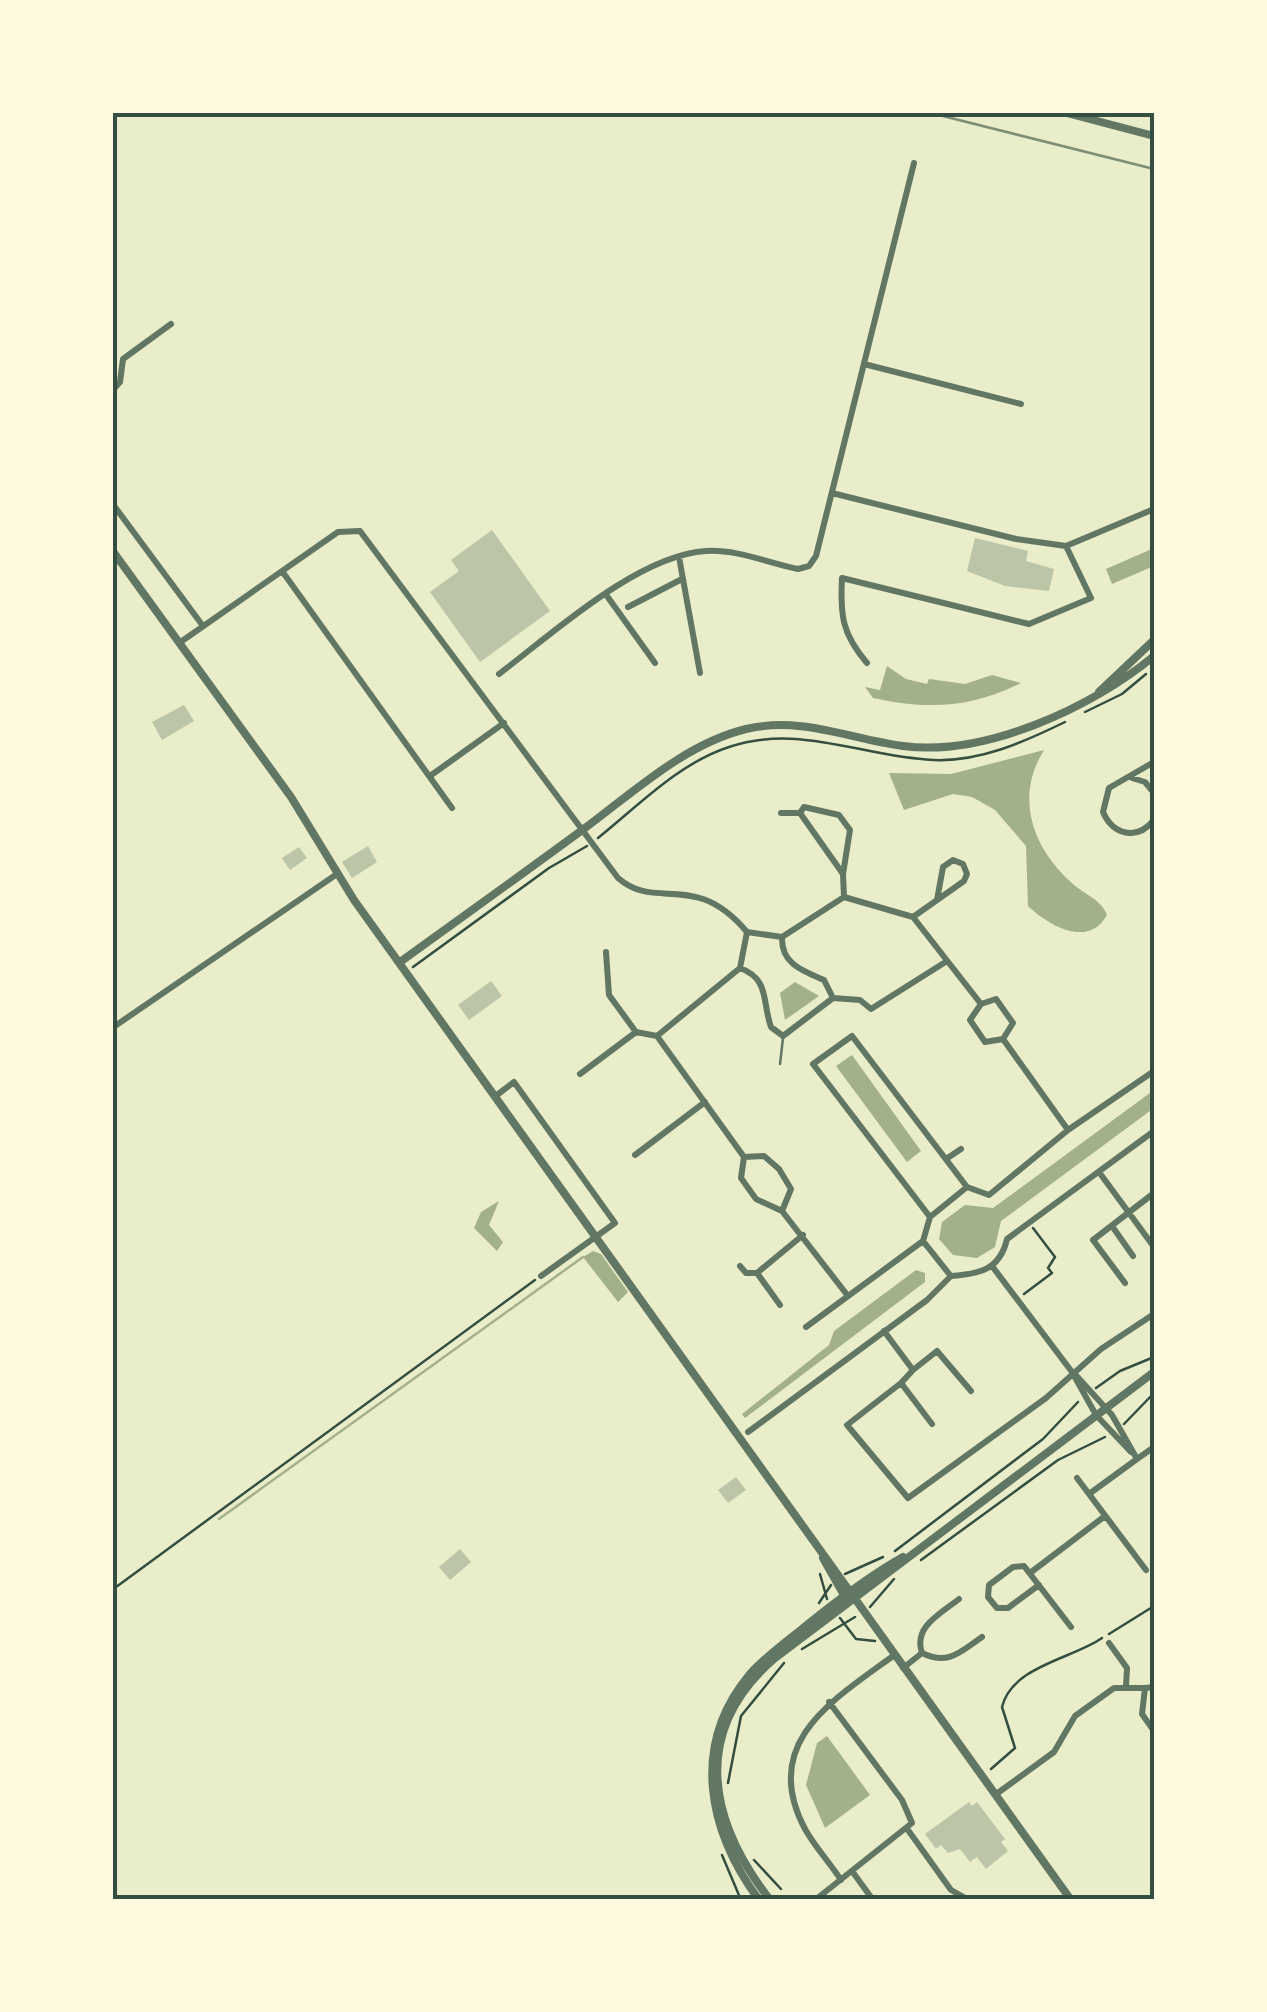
<svg xmlns="http://www.w3.org/2000/svg" width="1267" height="2012" viewBox="0 0 1267 2012" font-family="Lato,sans-serif">
  <style>
    .water { fill: #a3b18a }
    .lines { fill: none; stroke-linecap: round; stroke-linejoin: round }
    .stream { stroke: #a3b18a; stroke-width: 2.5 }
    .building { fill: #bcc5a7 }
    .path { stroke: #344e41; stroke-width: 2.5 }
    .service { stroke: #617663; stroke-width: 2.5 }
    .minor { stroke: #617663; stroke-width: 6 }
    .tertiary { stroke: #617663; stroke-width: 8 }
    .rail { stroke: #7c8e77; stroke-width: 2.5 }
    .neatline { fill: none; stroke: #344e41; stroke-width: 4 }
  </style>
  <rect width="100%" height="100%" fill="#e9edc9"/>
  <path class="water" d="M1154 548V566L1112 584 1106 569Z
    M887 666 906 679 927 684 929 679 965 684 992 675 1021 683C971 708 927 710 873 698L865 687 880 690Z
    M1044 750C1014 798 1033 849 1073 884 1085 895 1101 899 1107 915 1088 949 1048 925 1028 906L1026 846 995 810 972 797 953 794 904 810 889 773 951 774Z
    M795 982 819 996 785 1020 780 993Z
    M852 1055 921 1151 907 1162 836 1066Z
    M1154 1090V1108L1001 1221 995 1247 977 1258 953 1255 939 1239 942 1222 965 1205 993 1208Z
    M499 1201 489 1225 503 1242 497 1251 474 1228 481 1212Z
    M593 1251 601 1254 628 1292 618 1302 583 1257Z
    M916 1270 925 1273V1282L745 1418 742 1414 829 1345 834 1331Z
    M827 1736 870 1795 825 1828 806 1785 817 1743Z"/>
  <g class="lines">
    <path class="stream" d="M219 1519 583 1257"/>
  </g>
  <path class="building" d="M492 530 550 611 480 662 430 592 459 571 451 560Z
    M975 538 1028 551 1026 561 1054 569 1049 591 1005 586 967 571Z
    M184 705 194 721 162 740 152 722Z
    M368 846 377 862 352 878 342 862Z
    M299 847 307 858 290 870 282 858Z
    M491 981 502 996 469 1020 458 1005Z
    M736 1477 746 1490 728 1503 718 1490Z
    M460 1549 471 1562 450 1580 439 1567Z
    M969 1802 972 1806 977 1802 1005 1839 1001 1842 1008 1851 986 1869 977 1857 970 1862 960 1849 948 1853 941 1845 936 1849 925 1834Z"/>
  <g class="lines">
    <path class="path" d="M1085 712 1122 694 1146 674
      M598 838C638 806 679 763 729 747 800 723 862 757 933 760 980 762 1024 742 1065 722
      M413 967 549 868 587 846
      M1024 1294 1052 1273 1048 1268 1055 1257 1033 1228
      M1096 1388 1120 1371 1154 1357
      M1124 1424 1154 1393
      M895 1551 1043 1439 1078 1402
      M921 1560 1058 1460 1105 1437
      M820 1574 827 1599
      M845 1574 883 1557
      M112 1590 535 1280
      M819 1603 831 1585
      M870 1607 894 1579
      M840 1618 856 1639 875 1641
      M1109 1634 1154 1606
      M802 1649 855 1617
      M991 1769 1015 1748 1002 1707C1012 1666 1072 1659 1102 1638
      M728 1783 741 1716 784 1663
      M722 1855 741 1900
      M754 1860 781 1889"/>
    <path class="service" d="M780 1064 783 1038"/>
    <path class="minor" d="M864 364 1021 404
      M112 391 120 382 123 359 171 324
      M832 493 1016 539 1066 546 1091 598 1029 624 842 578C840 615 842 634 867 663
      M112 503 203 626
      M1066 546 1154 509
      M679 557 700 673
      M282 571 452 808
      M607 596 655 663
      M628 607 682 579
      M182 641 338 532 360 531 618 878C657 912 694 869 747 932
      M499 674C552 634 638 555 706 551 736 549 769 563 798 569L809 566 816 556 914 163
      M1154 762 1109 788 1103 812C1113 835 1137 841 1154 820
      M430 776 504 723
      M1132 778 1145 782 1154 793
      M781 813H800L804 807 839 815 850 830 843 874 800 813
      M843 874 844 897
      M913 917 964 881 967 874 963 864 953 860 943 867 937 900
      M606 952 609 995 636 1032 657 1036
      M740 968C770 979 762 1002 771 1027L783 1036 833 998 824 980C803 971 781 964 782 937
      M833 998 860 1000 871 1009 947 961
      M981 1004 996 999 1013 1023 1003 1039
      M112 1028 337 874
      M580 1074 636 1032
      M497 1095 514 1082 615 1223 541 1276
      M635 1155 705 1102
      M744 1157 764 1156 779 1169 791 1189 782 1211
      M946 1159 961 1149
      M1099 1172 1154 1247
      M930 1217 813 1064 852 1036 967 1187
      M1112 1226 1133 1256
      M923 1241 950 1275
      M740 1266 746 1273H757L803 1235
      M992 1266 1072 1372 1096 1415 1131 1452
      M757 1273 780 1305
      M1125 1283 1093 1240 1154 1193
      M848 1296 782 1211 756 1199 741 1178 744 1157 657 1036 740 968 747 932 782 937 844 897 913 917 981 1004 970 1020 985 1042 1003 1039 1068 1130
      M806 1327 923 1241 930 1217 967 1187 989 1195 1068 1130 1154 1071
      M884 1331 913 1370 937 1351 971 1391
      M913 1370 901 1383 932 1424
      M1073 1372 1112 1415 1137 1459 1089 1494
      M901 1383 847 1425 908 1498 1046 1398 1101 1349 1154 1314
      M748 1432 927 1300 951 1276C979 1274 1000 1270 1007 1239L1154 1131
      M1137 1459 1154 1447
      M1077 1478 1146 1570
      M1030 1573 1105 1516
      M1039 1585 1008 1608H997L988 1597 989 1585 1013 1567 1024 1566 1071 1627
      M959 1599C940 1614 913 1627 922 1653 948 1666 960 1652 982 1637
      M1109 1643 1127 1668 1126 1686
      M903 1668 922 1653
      M1154 1687 1145 1688 1142 1714 1154 1731
      M995 1795 1054 1752 1075 1716 1114 1688H1145
      M908 1830 951 1890 969 1900
      M852 1871 873 1900
      M841 1880C830 1863 815 1847 805 1829 759 1743 833 1700 893 1656
      M815 1900 912 1823 902 1800 829 1702
      M1148 1900 1154 1896"/>
    <path class="tertiary" d="M1063 112 1154 136
      M112 550 291 797 354 900 1071 1900
      M1099 692 1154 640
      M400 962C462 917 524 873 585 828 635 791 685 744 746 729 801 716 850 739 903 746 985 757 1093 707 1154 656
      M823 1558 845 1597
      M759 1900C708 1831 690 1745 750 1674 767 1655 789 1640 808 1624 838 1600 869 1576 903 1557
      M770 1900C708 1820 690 1731 775 1658L1154 1372"/>
    <path class="rail" d="M927 112 1154 169"/>
  </g>
  <rect width="1267" height="2012" fill="none" stroke="#fefae0" stroke-width="230"/>
  <rect x="115" y="115" width="1037" height="1782" class="neatline"/>
</svg>
